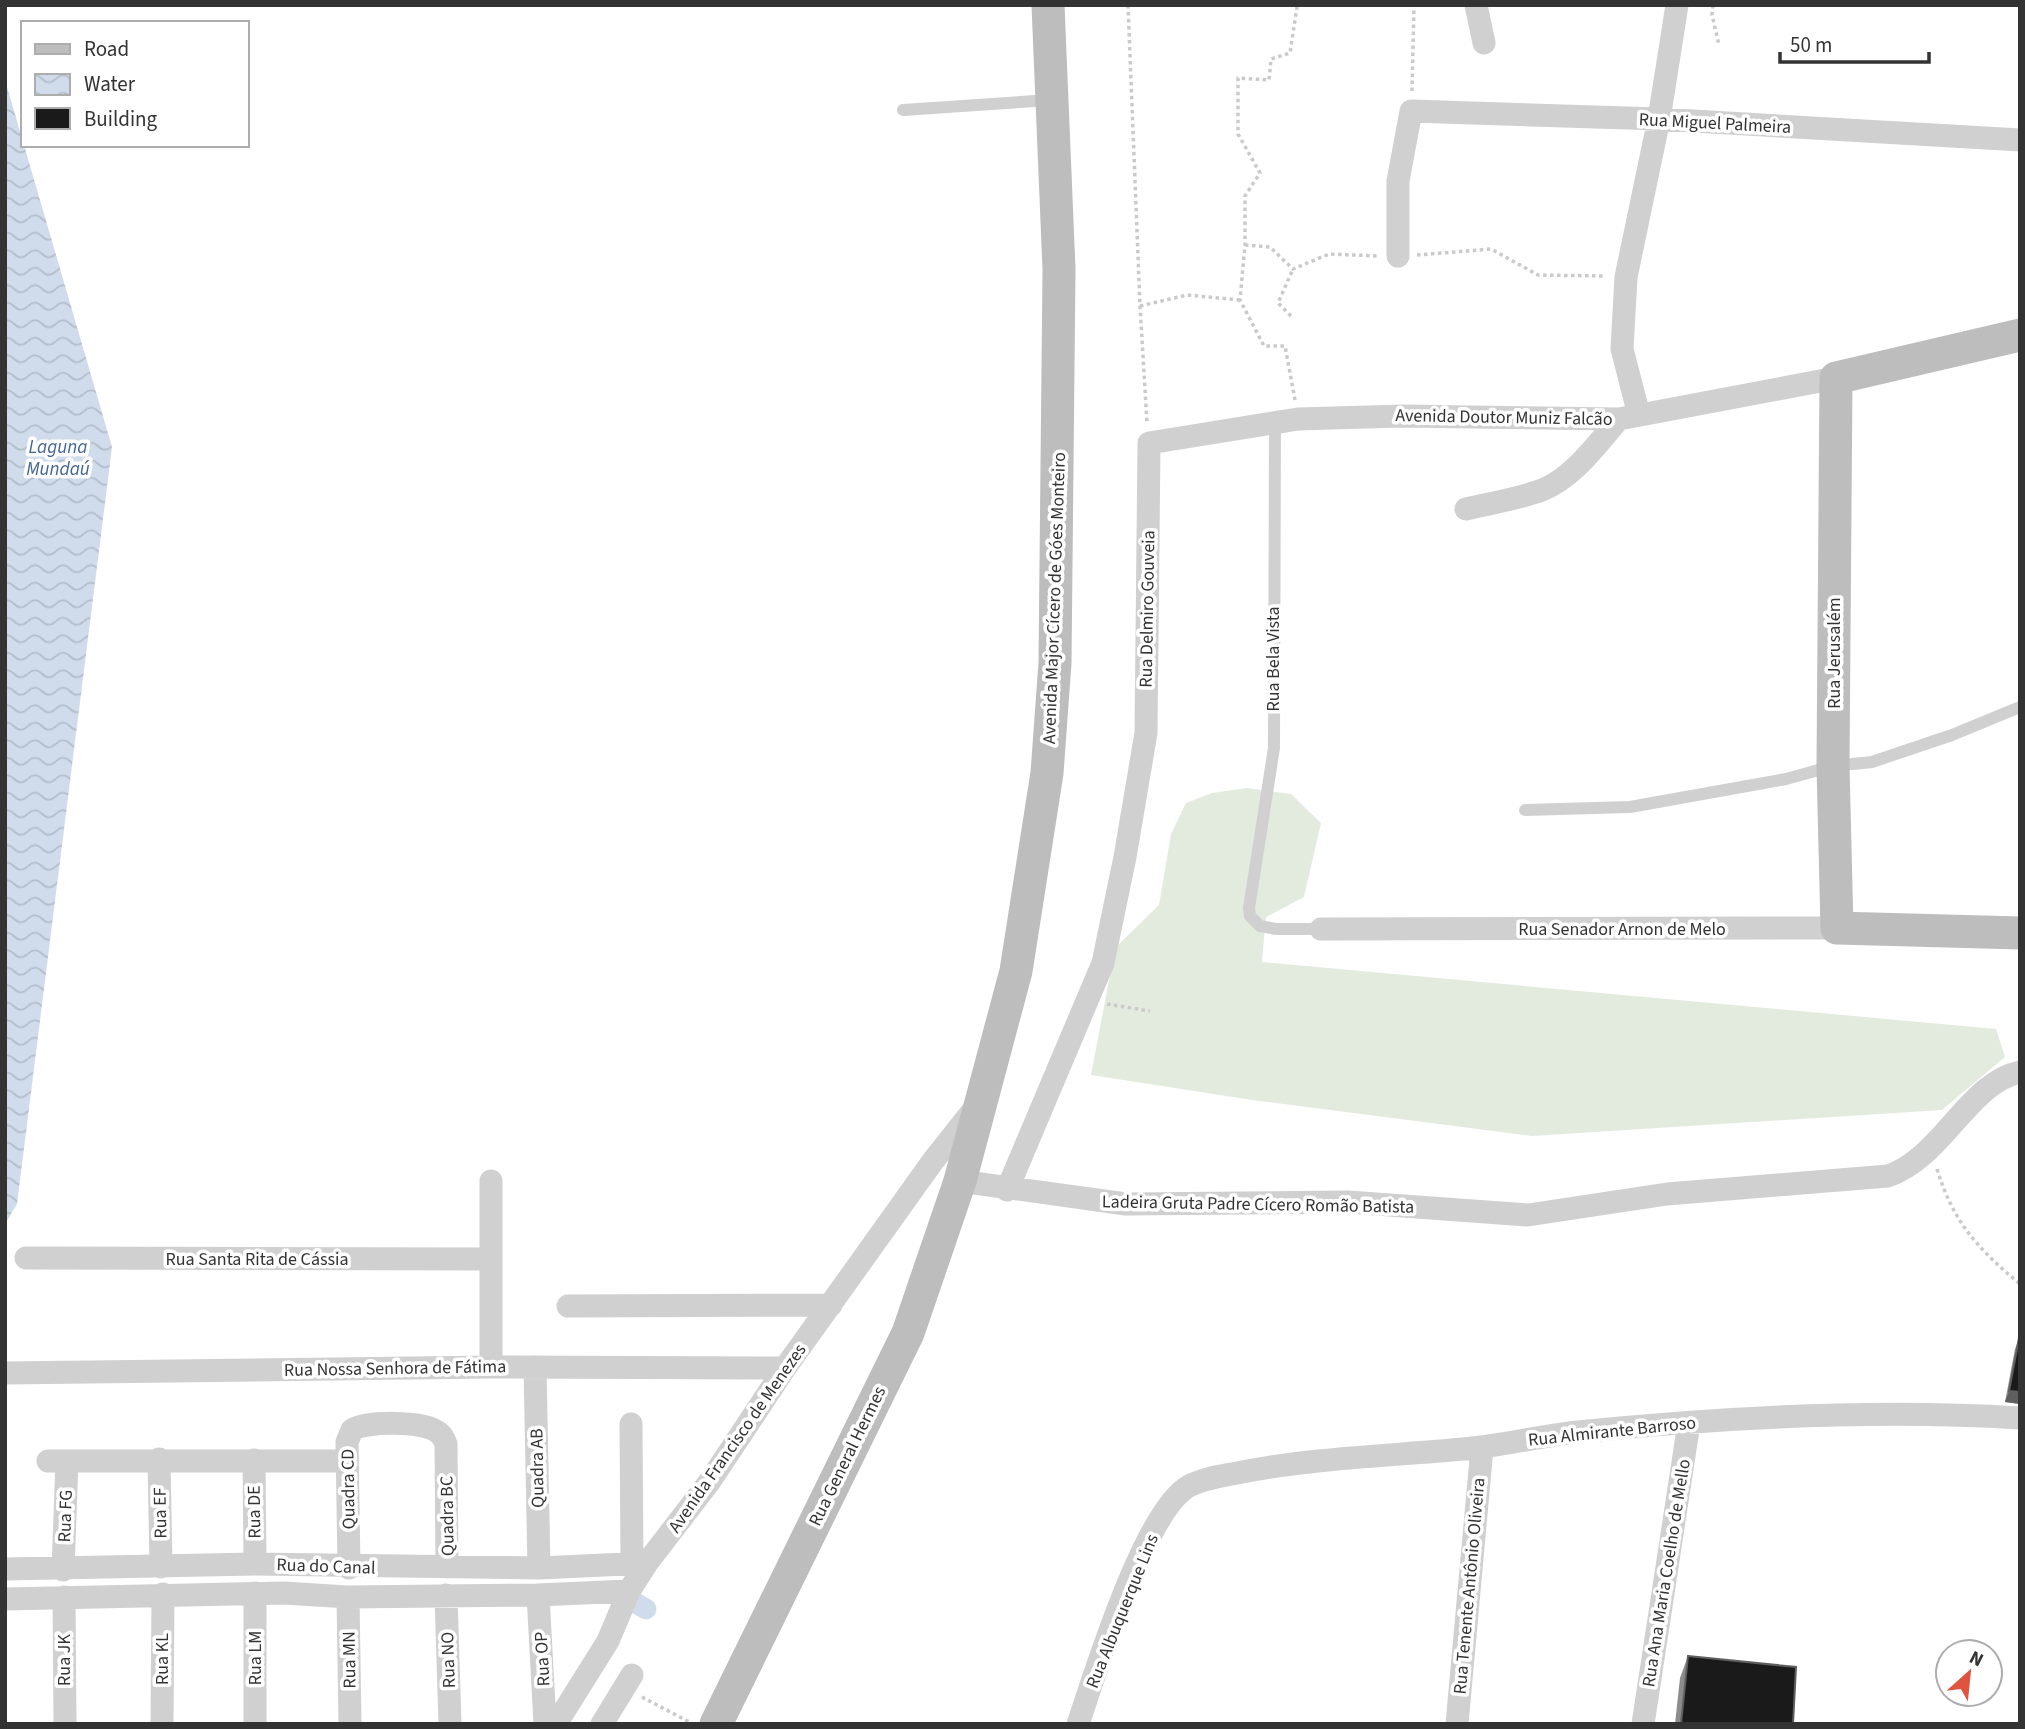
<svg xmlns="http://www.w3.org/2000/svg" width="2025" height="1729" viewBox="0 0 2025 1729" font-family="'Source Sans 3',sans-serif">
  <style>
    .grass { fill: #e3ebdf }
    .water { fill: url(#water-waves) }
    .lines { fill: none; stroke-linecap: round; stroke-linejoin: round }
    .canal { stroke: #d0dcec; stroke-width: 21 }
    .path { stroke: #cacaca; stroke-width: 3.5; stroke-dasharray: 3.5 3.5; stroke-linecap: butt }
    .lane { stroke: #d0d0d0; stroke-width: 12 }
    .street { stroke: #d0d0d0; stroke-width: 23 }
    .secondary { stroke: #bdbdbd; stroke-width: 33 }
    .wall { fill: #8c8c8c }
    .shaded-wall { fill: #5f5f5f }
    .building { fill: #1a1a1a; stroke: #5f5f5f; stroke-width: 2 }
    .labels { text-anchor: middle; stroke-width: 7; stroke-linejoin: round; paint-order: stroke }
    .street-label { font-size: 18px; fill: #333; stroke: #fff }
    .water-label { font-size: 19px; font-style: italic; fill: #426493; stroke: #fff }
  </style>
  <defs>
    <pattern id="water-waves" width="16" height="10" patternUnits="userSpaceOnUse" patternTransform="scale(1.75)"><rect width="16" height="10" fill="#d0dcec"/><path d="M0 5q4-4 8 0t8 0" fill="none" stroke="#b3bdcb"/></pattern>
  </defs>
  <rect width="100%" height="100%" fill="#fff"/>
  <path class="grass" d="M1247 788 1291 794 1321 823 1304 897 1266 917 1262 962 1996 1029 2005 1057 1942 1110 1532 1136 1252 1100 1091 1075 1115 948 1159 905 1171 834 1186 803 1212 793Z"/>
  <path class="water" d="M5 80 112 447 17 1204 5 1224Z"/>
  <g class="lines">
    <path class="canal" d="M632 1601 646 1609"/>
    <path class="path" d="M1128 5 1140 306 1147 423
      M1713 5 1712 15 1719 45
      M1412 91 1414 5
      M1245 245 1270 247 1293 269 1329 254 1378 256
      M1417 255 1491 249 1538 275 1605 276
      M1140 306 1187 295 1240 300
      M1291 316 1278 303 1293 269
      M1295 400 1285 346H1264L1240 300 1245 245V196L1260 173 1238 134V78L1269 80 1271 59 1290 53 1297 7
      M1107 1004 1150 1011
      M1937 1169C1953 1222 1978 1249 2020 1284
      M642 1697 691 1723"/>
    <path class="lane" d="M903 110 1050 100
      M1275 422 1274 748 1249 908 1250 916 1260 926 1276 929H1321
      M1525 810 1630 807 1786 779 1833 766 1872 762 1952 735 2020 707"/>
    <path class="street" d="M1476 5 1484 43
      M1398 256V181L1411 111 1659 119 2020 140
      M1639 415 1622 349 1626 277 1659 119 1677 5
      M1466 509C1491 503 1518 499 1542 490 1573 478 1597 444 1619 419
      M1321 929 1837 928
      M491 1181V1367
      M960 1181 1126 1204 1348 1202 1528 1215 1667 1194 1888 1176C1943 1157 1968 1083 2020 1072
      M1007 1190 1103 963 1125 857 1146 733 1149 443 1298 419 1402 416 1619 419 1836 378
      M26 1258 488 1259
      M568 1306 831 1305
      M535 1367 539 1568
      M5 1373 491 1367 785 1368
      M631 1424 632 1563
      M159 1459 161 1567
      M254 1460 255 1564
      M48 1461H346
      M349 1568 347 1442 352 1430C365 1421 423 1421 436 1431 442 1434 444 1439 446 1444L447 1567
      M5 1569 255 1564 539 1568 647 1563
      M63 1570 67 1461
      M446 1595 450 1724
      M538 1595 545 1724
      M64 1597 65 1724
      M348 1597 350 1724
      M5 1599 284 1593 348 1597 538 1595 629 1591
      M162 1724 163 1594
      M255 1724V1593
      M556 1724 608 1641 629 1591 647 1563 710 1481 785 1368 933 1161 975 1108
      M602 1724 632 1675
      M1078 1724C1095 1674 1145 1510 1189 1486 1204 1478 1222 1476 1237 1473 1311 1458 1388 1456 1463 1449 1502 1446 1539 1436 1578 1432 1724 1417 1873 1409 2020 1418
      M1457 1724 1482 1448
      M1643 1724 1689 1423"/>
    <path class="secondary" d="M2020 335 1836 378 1833 766 1837 928 2020 933
      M716 1724 908 1333 960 1181 1016 971 1047 773 1055 663 1059 269 1048 5"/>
  </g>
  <path class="wall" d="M2019 1338 2020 1404 2005 1402 2015 1349Z
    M1688 1656 1793 1724H1675L1680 1678Z"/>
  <path class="shaded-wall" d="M2009 1391 2020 1392V1404L2005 1402Z"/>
  <path class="building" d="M2019 1338H2020V1392L2009 1391Z
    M1688 1656 1796 1667 1793 1724H1681Z"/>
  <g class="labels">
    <g class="street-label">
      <text transform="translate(1715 123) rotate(3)" y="6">Rua Miguel Palmeira</text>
      <text transform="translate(1504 417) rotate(1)" y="6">Avenida Doutor Muniz Falcão</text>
      <text transform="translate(1054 598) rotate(-88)" y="6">Avenida Major Cícero de Góes Monteiro</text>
      <text transform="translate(1147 609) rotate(-89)" y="6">Rua Delmiro Gouveia</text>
      <text transform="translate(1834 653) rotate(-90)" y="6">Rua Jerusalém</text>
      <text transform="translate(1273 659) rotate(-90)" y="6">Rua Bela Vista</text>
      <text x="1622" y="935">Rua Senador Arnon de Melo</text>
      <text transform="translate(1258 1204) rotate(1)" y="6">Ladeira Gruta Padre Cícero Romão Batista</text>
      <text x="257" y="1265">Rua Santa Rita de Cássia</text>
      <text transform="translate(395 1368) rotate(-1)" y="6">Rua Nossa Senhora de Fátima</text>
      <text transform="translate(1612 1431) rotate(-6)" y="6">Rua Almirante Barroso</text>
      <text transform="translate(737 1438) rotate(-55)" y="6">Avenida Francisco de Menezes</text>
      <text transform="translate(847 1456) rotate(-64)" y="6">Rua General Hermes</text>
      <text transform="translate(537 1468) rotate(-91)" y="6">Quadra AB</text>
      <text transform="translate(348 1489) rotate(-91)" y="6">Quadra CD</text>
      <text transform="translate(254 1512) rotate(-91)" y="6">Rua DE</text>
      <text transform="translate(160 1513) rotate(-91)" y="6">Rua EF</text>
      <text transform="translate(65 1516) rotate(-88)" y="6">Rua FG</text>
      <text transform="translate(447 1516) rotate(-91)" y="6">Quadra BC</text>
      <text transform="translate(326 1566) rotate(2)" y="6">Rua do Canal</text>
      <text transform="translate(1666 1573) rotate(-81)" y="6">Rua Ana Maria Coelho de Mello</text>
      <text transform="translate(1469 1586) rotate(-85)" y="6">Rua Tenente Antônio Oliveira</text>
      <text transform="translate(1122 1611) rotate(-68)" y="6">Rua Albuquerque Lins</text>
      <text transform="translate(255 1658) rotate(-90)" y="6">Rua LM</text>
      <text transform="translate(162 1659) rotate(-90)" y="6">Rua KL</text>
      <text transform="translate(542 1659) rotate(-93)" y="6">Rua OP</text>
      <text transform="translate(64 1660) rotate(-90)" y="6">Rua JK</text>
      <text transform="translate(349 1660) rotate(-91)" y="6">Rua MN</text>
      <text transform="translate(448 1660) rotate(-92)" y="6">Rua NO</text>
    </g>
    <g class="water-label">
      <text x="58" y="453">Laguna<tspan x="58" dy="22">Mundaú</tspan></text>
    </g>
  </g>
  <rect width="2025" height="1729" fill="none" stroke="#333333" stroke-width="14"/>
  <rect x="21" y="21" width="228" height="126" fill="#ffffff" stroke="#adadad" stroke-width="2"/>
  <rect x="35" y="44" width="35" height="10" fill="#bdbdbd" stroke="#adadad" stroke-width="2"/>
  <text x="84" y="56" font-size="21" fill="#333333">Road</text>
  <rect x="35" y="74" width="35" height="21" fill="url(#water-waves)" stroke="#adadad" stroke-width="2"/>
  <text x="84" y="91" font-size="21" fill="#333333">Water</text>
  <rect x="35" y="108" width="35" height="21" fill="#1a1a1a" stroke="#adadad" stroke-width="2"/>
  <text x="84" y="126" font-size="21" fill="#333333">Building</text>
  <g transform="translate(1969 1673) rotate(27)"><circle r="33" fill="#ffffff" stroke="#adadad" stroke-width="2"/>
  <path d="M0-5L12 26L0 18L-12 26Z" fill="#df533f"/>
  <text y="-10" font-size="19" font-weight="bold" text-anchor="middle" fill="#333333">N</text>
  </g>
  <path d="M1780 52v10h149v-10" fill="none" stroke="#333333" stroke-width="3.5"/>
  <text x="1790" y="52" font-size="21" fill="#333333" stroke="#ffffff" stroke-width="5" paint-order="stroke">50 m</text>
</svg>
